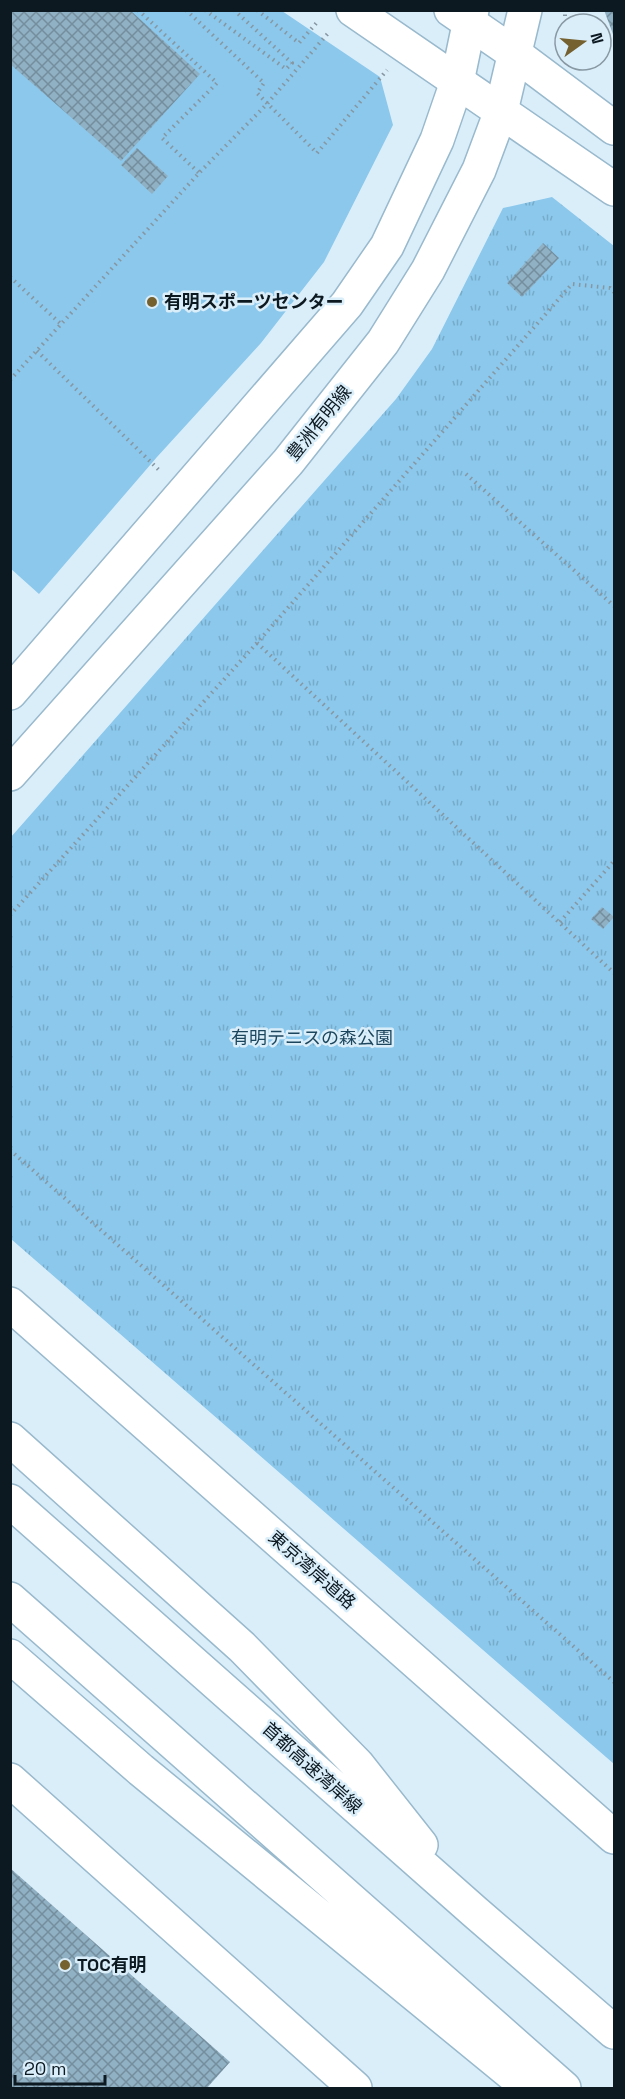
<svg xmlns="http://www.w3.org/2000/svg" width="625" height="2099" viewBox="0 0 625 2099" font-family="'Space Grotesk','Noto Sans JP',sans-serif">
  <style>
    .grass { fill: #8bc8ec }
    .park { fill: url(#park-tufts) }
    .building { fill: url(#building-cross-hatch) }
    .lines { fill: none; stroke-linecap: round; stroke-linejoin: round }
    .tertiary-casing { stroke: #99b9cd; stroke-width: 36 }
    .secondary-casing { stroke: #99b9cd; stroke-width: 36 }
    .trunk-casing { stroke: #99b9cd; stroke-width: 36 }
    .motorway-casing { stroke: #99b9cd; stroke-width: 36 }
    .path { stroke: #8797a2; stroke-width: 4; stroke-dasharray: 1.5 4.5; stroke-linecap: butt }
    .tertiary { stroke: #fff; stroke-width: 33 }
    .secondary { stroke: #fff; stroke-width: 33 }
    .trunk { stroke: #fff; stroke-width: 33 }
    .motorway { stroke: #fff; stroke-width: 33 }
    .poi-dot { fill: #75602f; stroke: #daeefa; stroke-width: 2 }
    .labels { text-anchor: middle; stroke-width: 5; stroke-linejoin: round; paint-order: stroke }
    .poi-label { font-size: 18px; font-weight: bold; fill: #0d1921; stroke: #daeefa; text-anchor: start }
    .street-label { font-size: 18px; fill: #0d1921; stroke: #daeefa }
    .park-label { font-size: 18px; fill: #1c465d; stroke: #daeefa }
  </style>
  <defs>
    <pattern id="park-tufts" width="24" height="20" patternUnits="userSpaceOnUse" patternTransform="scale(1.5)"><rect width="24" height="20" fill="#8bc8ec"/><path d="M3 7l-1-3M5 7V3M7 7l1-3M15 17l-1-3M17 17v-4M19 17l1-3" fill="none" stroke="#77abca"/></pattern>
    <pattern id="building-cross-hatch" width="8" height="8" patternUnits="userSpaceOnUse" patternTransform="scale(1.5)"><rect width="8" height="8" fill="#90b0c3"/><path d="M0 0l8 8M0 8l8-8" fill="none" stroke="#748e9e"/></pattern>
  </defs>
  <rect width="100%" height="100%" fill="#daeefa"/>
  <path class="grass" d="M10 11H282L380 77 393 125 324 262 261 343 157 457 39 594 10 568Z"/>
  <path class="park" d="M552 197 614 246V1764L11 1239V837L396 399 432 349 503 208Z"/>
  <path class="building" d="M10 10H130L200 74 121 161 10 64Z
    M604 10H614V37Z
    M137 148 168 176 152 194 121 165Z
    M543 243 559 258 522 297 507 283Z
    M602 907 614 917 603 929 591 919Z
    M10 1868 230 2062 207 2088H10Z"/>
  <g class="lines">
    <g class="tertiary-casing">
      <path id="tertiary" d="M353 10 614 189
        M451 10 515 54 614 128"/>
    </g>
    <g class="secondary-casing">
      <path id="secondary" d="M10 693 347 304 387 246 437 140 457 82 472 10
        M10 774 288 462 383 342 428 270 479 170 501 111 525 10"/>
    </g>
    <g class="trunk-casing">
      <path id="trunk" d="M10 1304 614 1837
        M10 1780 355 2088"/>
    </g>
    <g class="motorway-casing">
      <path id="motorway" d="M10 1439 242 1647 357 1764 421 1845
        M10 1501 475 1912 614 2032
        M10 1599 564 2088
        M10 1656 141 1770 529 2088"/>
    </g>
    <path class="path" d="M138 10 217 83 162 138 199 173
      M186 10 264 83 257 93 317 153 387 70
      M205 10 286 69 292 63 234 10
      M257 10 299 43 319 20
      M565 16V10
      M10 277 61 324
      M37 351 161 472
      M10 380 199 173 266 105 330 31
      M466 474 614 606
      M257 643 614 973
      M10 915 257 643 572 284 610 288 614 292
      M560 922 614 861
      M10 1150 614 1682"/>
    <use href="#tertiary" class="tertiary"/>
    <use href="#secondary" class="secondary"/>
    <use href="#trunk" class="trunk"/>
    <use href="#motorway" class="motorway"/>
  </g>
  <g class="poi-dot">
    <circle cx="152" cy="302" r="6"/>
    <circle cx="65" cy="1965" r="6"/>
  </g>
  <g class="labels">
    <g class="poi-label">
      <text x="164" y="308">有明スポーツセンター</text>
      <text x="77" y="1971">TOC有明</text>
    </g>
    <g class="street-label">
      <text transform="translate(319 423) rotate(-51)" y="6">豊洲有明線</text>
      <text transform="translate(312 1570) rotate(41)" y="6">東京湾岸道路</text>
      <text transform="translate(312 1768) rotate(42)" y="6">首都高速湾岸線</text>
    </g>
    <g class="park-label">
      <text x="312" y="1044">有明テニスの森公園</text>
    </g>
  </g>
  <rect width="625" height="2099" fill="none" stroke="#0d1921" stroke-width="24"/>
  <g transform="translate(583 42) rotate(75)"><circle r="28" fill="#daeefa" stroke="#8899a3" stroke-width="1.5"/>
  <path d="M0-4.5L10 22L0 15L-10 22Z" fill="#75602f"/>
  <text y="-9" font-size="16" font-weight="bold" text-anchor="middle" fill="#0d1921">N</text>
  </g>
  <path d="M15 2075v9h90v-9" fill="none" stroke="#0d1921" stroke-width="3"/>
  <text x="24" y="2075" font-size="18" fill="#0d1921" stroke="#daeefa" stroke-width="4.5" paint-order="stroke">20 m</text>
</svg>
